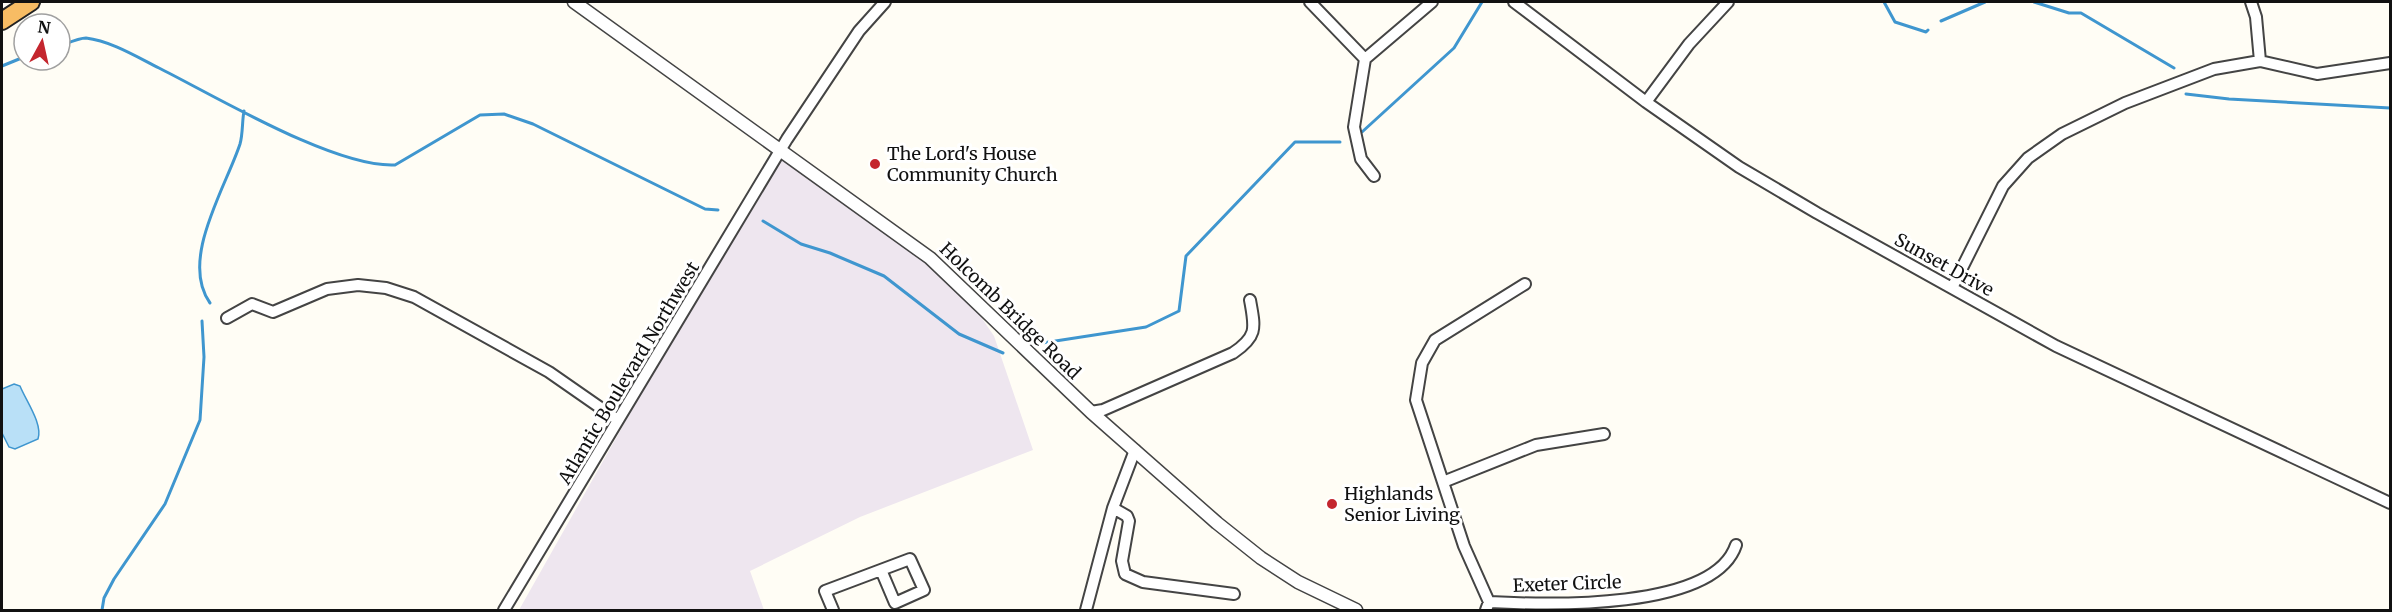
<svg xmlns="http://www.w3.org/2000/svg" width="2392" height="612" viewBox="0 0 2392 612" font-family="Merriweather,serif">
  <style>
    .industrial { fill: #eee6ef }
    .water { fill: #b9e0f7; stroke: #3f96cf; stroke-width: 1.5 }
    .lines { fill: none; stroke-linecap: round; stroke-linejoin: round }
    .stream { stroke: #3f96cf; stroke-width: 3 }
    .minor-casing { stroke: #444; stroke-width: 14 }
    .tertiary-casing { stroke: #444; stroke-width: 15 }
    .trunk-casing { stroke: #222; stroke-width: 20 }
    .minor { stroke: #fff; stroke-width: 10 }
    .tertiary { stroke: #fff; stroke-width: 12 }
    .trunk { stroke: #f7bc64; stroke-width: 16 }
    .poi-dot { fill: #c4262e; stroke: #fff; stroke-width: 2 }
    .labels { text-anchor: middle; stroke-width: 6; stroke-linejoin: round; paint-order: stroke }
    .poi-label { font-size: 18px; fill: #111; stroke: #fff; text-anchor: start }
    .street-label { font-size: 18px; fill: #111; stroke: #fff }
  </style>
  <rect width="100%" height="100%" fill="#fffdf5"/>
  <path class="industrial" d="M785 150 944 263 994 336 1033 450 860 517 750 571 764 610H519L690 307Z"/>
  <path class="water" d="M14 384 20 386C26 401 43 424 38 439L15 449 9 447 2 433V389Z"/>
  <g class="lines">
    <path class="stream" d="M1884 2 1895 22 1926 32 1928 30
      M2034 2 2069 13H2081L2174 68
      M1941 21 1985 2
      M60 46C68 43 79 38 86 38 111 41 137 57 159 68 215 96 335 168 395 165L480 115 504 114 533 124 705 209 718 210
      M2 66 24 57
      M2186 94 2229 99 2390 108
      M1362 132 1454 48 1482 2
      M763 221 801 244 830 253 884 276 959 334 1003 353
      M210 303C179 260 226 187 240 144 243 134 242 121 244 111
      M1036 344 1146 327 1179 311 1186 256 1295 142H1340
      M102 610 104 598 114 579 165 504 200 420 204 357 202 321"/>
    <g class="minor-casing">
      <path id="minor" d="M1310 2 1365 59
        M1514 2 1646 102 1739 167 1817 213 2056 346 2390 503
        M2251 2 2256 17 2260 61
        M1646 102 1689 44 1728 2
        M1374 176 1361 159 1354 127 1365 59 1432 2
        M1952 288 2003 186 2028 158 2062 134 2125 103 2214 69 2260 61 2317 74 2390 63
        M227 318 252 304 273 312 327 289 358 285 386 288 414 297 549 372 618 420
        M1091 412 1103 410 1233 353C1258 336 1255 328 1250 300
        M1443 482 1536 445 1604 434
        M1113 508 1127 516 1129 521 1122 561 1125 574 1143 582 1234 594
        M1489 602C1546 605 1714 611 1736 545
        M504 610 787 139 859 31 885 2
        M833 610 825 591 910 559 924 590 895 603 881 570
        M1086 610 1113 508 1135 450
        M1486 610 1489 602 1464 546 1416 400 1422 363 1435 340 1525 284"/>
    </g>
    <g class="tertiary-casing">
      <path id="tertiary" d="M574 2 930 258 1091 412 1217 523 1261 558 1298 582 1356 610"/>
    </g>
    <g class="trunk-casing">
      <path id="trunk" d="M2 21 31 2"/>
    </g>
    <use href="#minor" class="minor"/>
    <use href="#tertiary" class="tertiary"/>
    <use href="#trunk" class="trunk"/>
  </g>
  <g class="poi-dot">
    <circle cx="875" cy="164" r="6"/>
    <circle cx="1332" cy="504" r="6"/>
  </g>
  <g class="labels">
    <g class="poi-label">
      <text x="887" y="160">The Lord's House<tspan x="887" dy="21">Community Church</tspan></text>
      <text x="1344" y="500">Highlands<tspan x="1344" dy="21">Senior Living</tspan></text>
    </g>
    <g class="street-label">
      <text transform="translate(1944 265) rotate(29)" y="6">Sunset Drive</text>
      <text transform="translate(1010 311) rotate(44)" y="6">Holcomb Bridge Road</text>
      <text transform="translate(629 373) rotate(-59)" y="6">Atlantic Boulevard Northwest</text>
      <text transform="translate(1567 584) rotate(-2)" y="6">Exeter Circle</text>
    </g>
  </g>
  <rect width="2392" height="612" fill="none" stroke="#111111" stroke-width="6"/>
  <g transform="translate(42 42) rotate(8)"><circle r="28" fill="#ffffff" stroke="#a0a0a0" stroke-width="1.5"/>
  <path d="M0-4.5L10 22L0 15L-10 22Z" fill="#c4262e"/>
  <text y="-9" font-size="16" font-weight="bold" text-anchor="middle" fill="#111111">N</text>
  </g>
</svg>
